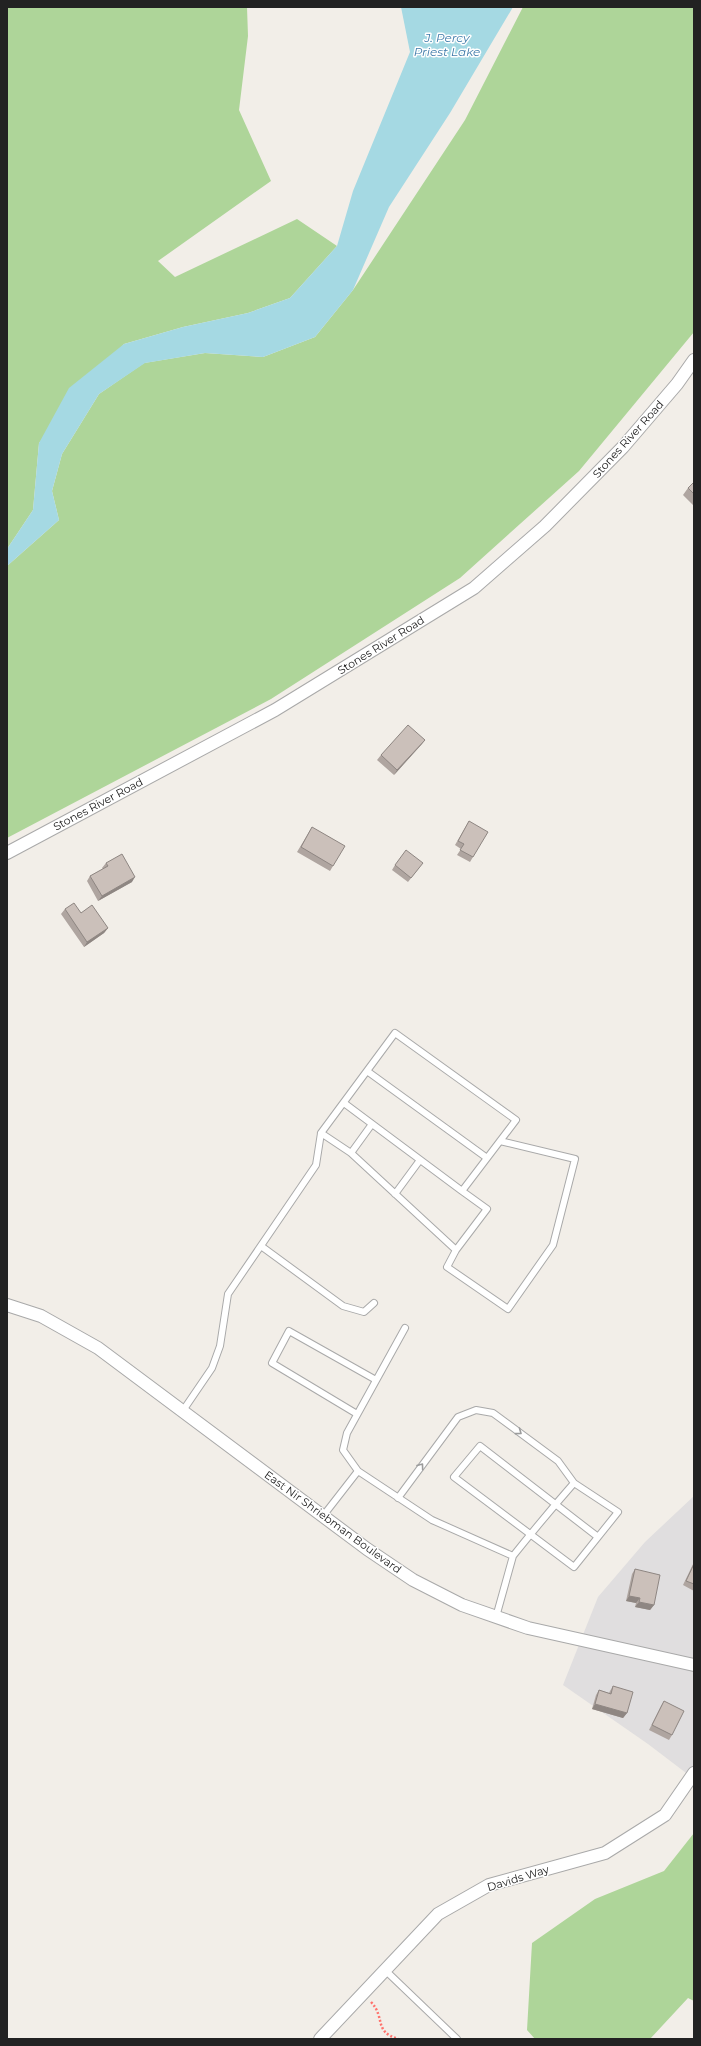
<svg xmlns="http://www.w3.org/2000/svg" width="701" height="2046" viewBox="0 0 701 2046" font-family="Montserrat,sans-serif">
  <style>
    .residential { fill: #e0dedf }
    .forest { fill: #aed599 }
    .water { fill: #a5d9e3 }
    .lines { fill: none; stroke-linecap: round; stroke-linejoin: round }
    .lane-casing { stroke: #a9a9a9; stroke-width: 8 }
    .street-casing { stroke: #a9a9a9; stroke-width: 14 }
    .path { stroke: #ff726c; stroke-width: 2.5; stroke-dasharray: 2 2; stroke-linecap: butt }
    .lane { stroke: #fff; stroke-width: 6 }
    .street { stroke: #fff; stroke-width: 12 }
    .wall { fill: #afa5a0 }
    .shaded-wall { fill: #8e8682 }
    .building { fill: #cbc0ba; stroke: #8e8682 }
    .oneway { stroke: #9c9c9c }
    .labels { text-anchor: middle; stroke-width: 3; stroke-linejoin: round; paint-order: stroke }
    .street-label { font-size: 11px; fill: #222; stroke: #fff }
    .water-label { font-size: 12px; font-style: italic; fill: #3f7baa; stroke: #fff }
  </style>
  <rect width="100%" height="100%" fill="#f2eee8"/>
  <path class="residential" d="M694 1496V1779L648 1744 563 1685 598 1597 645 1542Z"/>
  <path class="forest" d="M7 7H247L248 36 239 110 271 181 158 261 175 277 297 219 337 246 290 298 248 313 183 327 124 344 39 443 33 510 7 549Z
    M523 7H694V332L579 471 460 578 271 699 7 838V566L59 520 52 491 62 454 99 394 144 363 205 353 263 357 315 337 353 290 465 120Z
    M694 1833V2001L688 1998 650 2039H535L527 2030 532 1943 595 1899 664 1871Z"/>
  <path class="water" d="M401 7H513L450 113 389 207 353 290 315 337 263 357 205 353 145 363 99 394 62 454 52 491 59 520 7 566V549L33 510 39 443 69 388 124 344 183 327 248 313 290 298 337 246 353 191 410 52Z"/>
  <g class="lines">
    <g class="lane-casing">
      <path id="lane" d="M367 1071 487 1158
        M321 1133 351 1153 372 1124
        M351 1153 456 1250 487 1209 462 1191
        M395 1194 420 1160
        M261 1246 343 1306 364 1312 374 1303
        M456 1250 447 1267 508 1309 553 1245 575 1159 500 1141
        M182 1412 212 1368 220 1346 228 1294 316 1165 321 1133 395 1033 516 1120 462 1191 344 1103
        M357 1414 272 1363 289 1331 376 1380
        M358 1471 432 1520 513 1556 496 1617
        M398 1498 458 1417 476 1410 493 1413 558 1461 574 1483
        M323 1516 358 1471 343 1450 347 1433 405 1328
        M513 1556C533 1531 553 1507 574 1483L618 1512 574 1567 454 1477 480 1446 598 1537
        M385 1970 457 2039"/>
    </g>
    <g class="street-casing">
      <path id="street" d="M7 853 275 710 474 588 545 526 623 447 677 384 694 360
        M7 1305 41 1316 98 1348 367 1549 413 1580 462 1605 528 1628 694 1665
        M320 2039 438 1914 489 1885 605 1853 665 1815 694 1773"/>
    </g>
    <path class="path" d="M371 2002C386 2018 373 2031 398 2039"/>
    <use href="#lane" class="lane"/>
    <use href="#street" class="street"/>
  </g>
  <path class="wall" d="M694 482V506L683 495 688 488Z
    M425 740 421 745 394 775 377 760 381 755Z
    M469 821 473 857 470 862 457 855 461 849 455 845Z
    M312 827 333 866 330 871 297 852Z
    M106 863 132 882 98 901 87 881 90 876 103 869 102 868Z
    M395 865 419 868 408 882 392 870Z
    M65 909 81 913 108 928 104 933 84 947 61 914Z
    M694 1562V1591L683 1585Z
    M635 1569 654 1605 650 1610 635 1607 636 1603 626 1601 632 1574Z
    M613 1686 627 1713 623 1718 592 1709 596 1695 599 1690 609 1693 610 1691Z
    M664 1701 672 1735 669 1740 649 1730 661 1706Z"/>
  <path class="shaded-wall" d="M425 740 421 745 394 775 397 770Z
    M135 877 132 882 98 901 102 896Z
    M108 928 104 933 84 947 87 942Z
    M629 1596 640 1598 636 1603 626 1601Z
    M639 1602 654 1605 650 1610 635 1607Z
    M595 1704 627 1713 623 1718 592 1709Z"/>
  <path class="building" d="M694 482V494L688 488Z
    M408 725 425 740 397 770 381 755Z
    M469 821 488 832 473 857 460 850 464 844 458 841Z
    M312 827 345 846 333 866 301 847Z
    M406 850 423 863 411 878 395 865Z
    M122 854 135 877 102 896 90 876 108 866 106 863Z
    M74 903 81 913 92 905 108 928 87 942 65 909Z
    M694 1564V1584L686 1581Z
    M635 1569 660 1575 654 1605 639 1602 640 1598 629 1596Z
    M613 1686 633 1692 627 1713 595 1704 599 1690 611 1694Z
    M664 1701 684 1711 672 1735 652 1725Z"/>
  <defs><path id="oneway-chevron" d="M-2-3.5L2.5 0L-2 3.5" fill="none" stroke-width="1.6" stroke-linecap="round" stroke-linejoin="round"/></defs>
  <g class="oneway">
    <use href="#oneway-chevron" transform="translate(519 1432) rotate(36)"/>
    <use href="#oneway-chevron" transform="translate(421 1466) rotate(-54)"/>
  </g>
  <g class="labels">
    <g class="street-label">
      <text transform="translate(628 439) rotate(-48)" y="4">Stones River Road</text>
      <text transform="translate(381 645) rotate(-32)" y="4">Stones River Road</text>
      <text transform="translate(98 804) rotate(-28)" y="4">Stones River Road</text>
      <text transform="translate(333 1522) rotate(36)" y="4">East Nir Shriebman Boulevard</text>
      <text transform="translate(518 1878) rotate(-17)" y="4">Davids Way</text>
    </g>
    <g class="water-label">
      <text x="447" y="42">J. Percy<tspan x="447" dy="14">Priest Lake</tspan></text>
    </g>
  </g>
  <rect width="701" height="2046" fill="none" stroke="#222222" stroke-width="16"/>
</svg>
